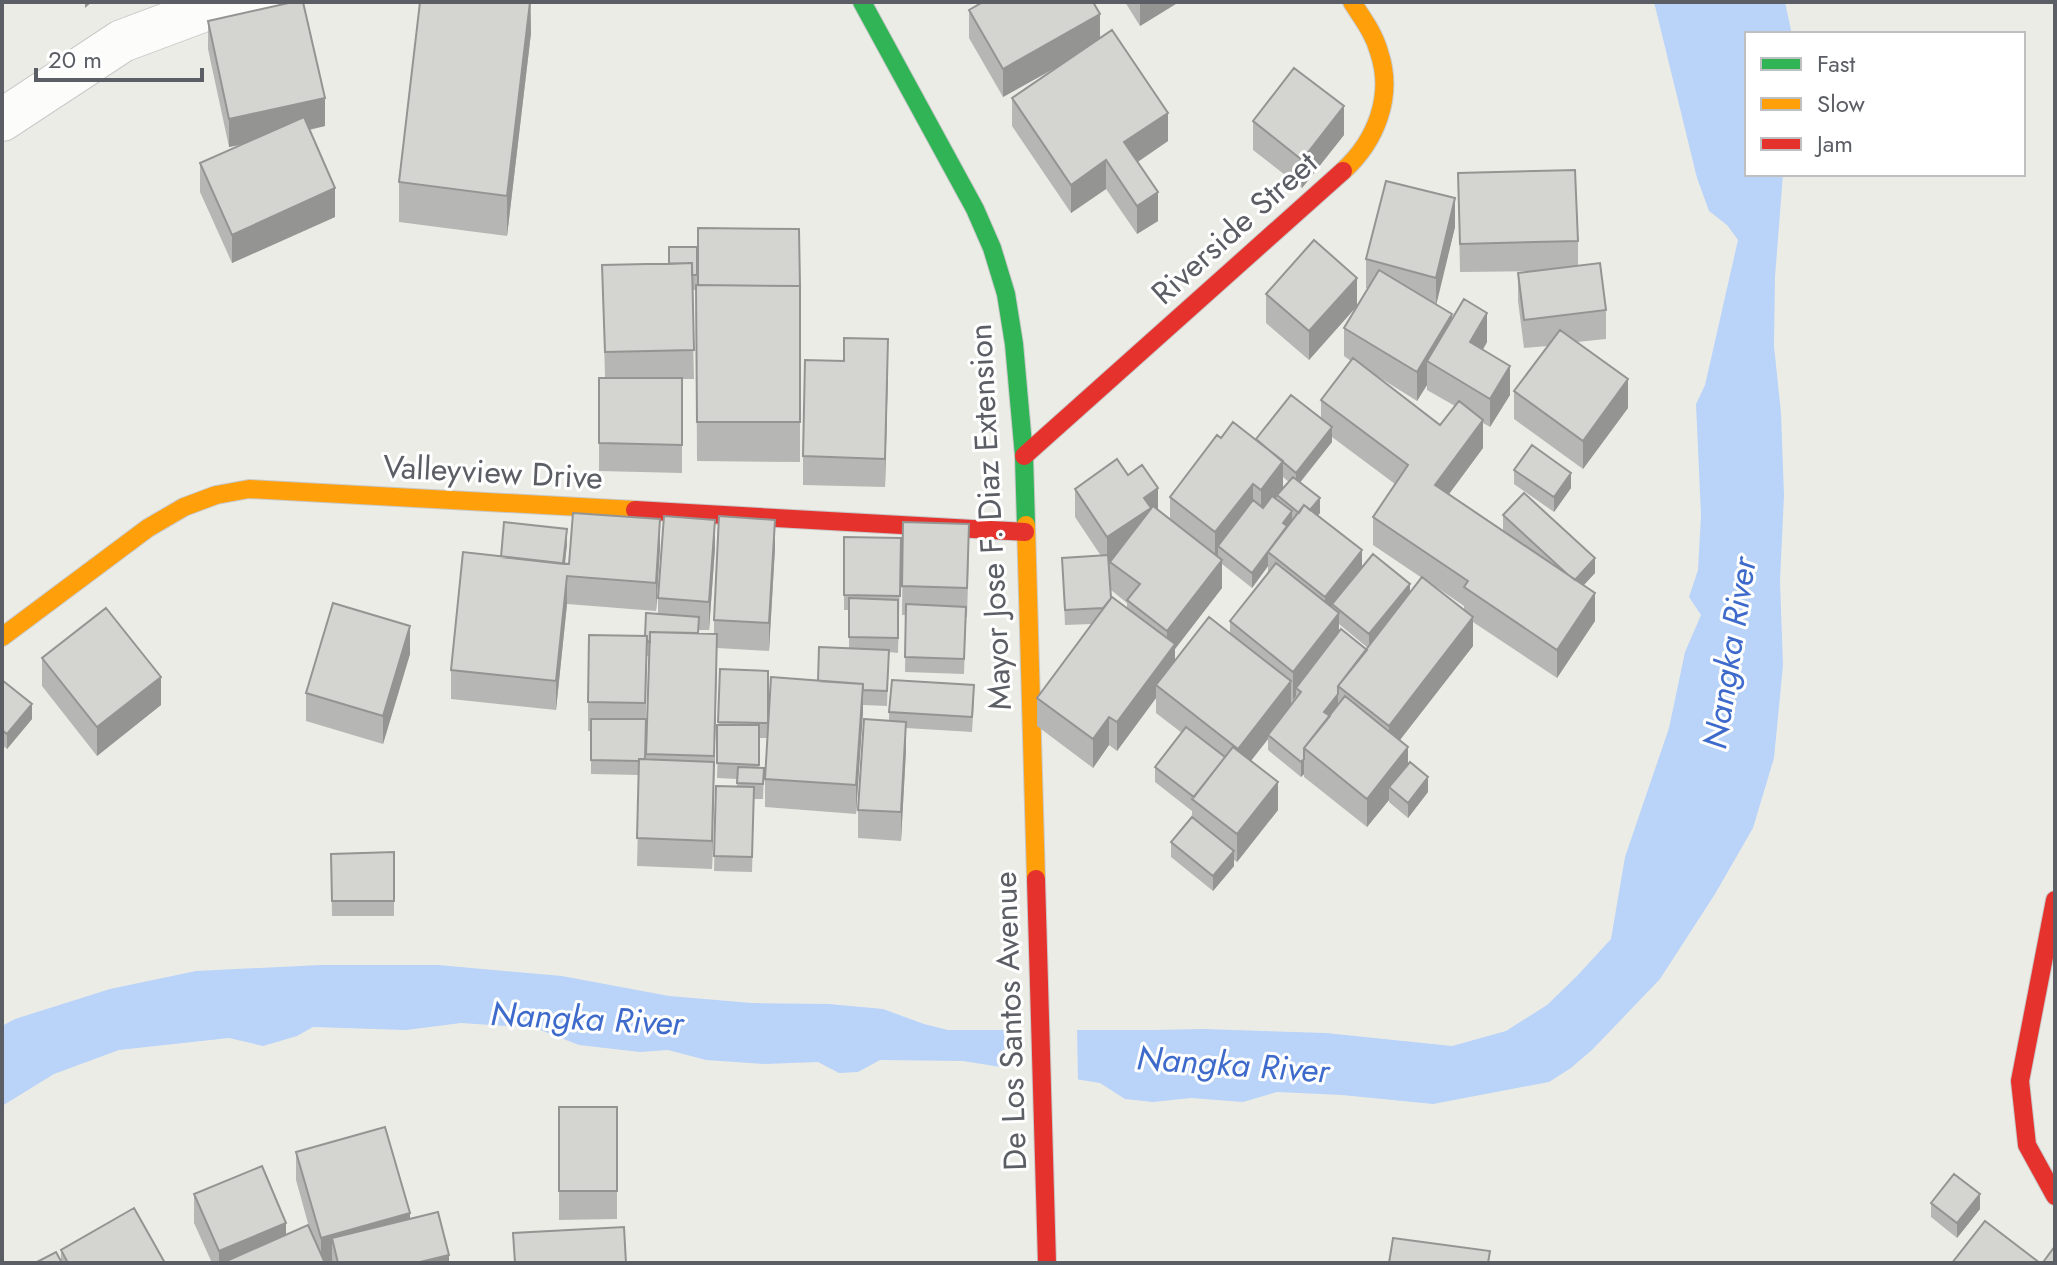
<svg xmlns="http://www.w3.org/2000/svg" width="2057" height="1265" viewBox="0 0 2057 1265" font-family="Jost,sans-serif">
  <style>
    .water { fill: #bad3f8 }
    .pier { fill: #ecece7 }
    .lines { fill: none; stroke-linecap: round; stroke-linejoin: round }
    .street-casing { stroke: #c9cac9; stroke-width: 44 }
    .fast-casing { stroke: #c8c9c9; stroke-width: 20 }
    .slow-casing { stroke: #c8c9c9; stroke-width: 20 }
    .jam-casing { stroke: #c8c9c9; stroke-width: 20 }
    .street { stroke: #fcfcfb; stroke-width: 42 }
    .fast { stroke: #30b455; stroke-width: 18 }
    .slow { stroke: #ff9f0a; stroke-width: 18 }
    .jam { stroke: #e5322d; stroke-width: 18 }
    .wall { fill: #b6b6b4; fill-rule: evenodd }
    .shaded-wall { fill: #949492 }
    .building { fill: #d4d4d1; stroke: #949492; stroke-width: 2 }
    .labels { text-anchor: middle; stroke-width: 6; stroke-linejoin: round; paint-order: stroke }
    .street-label { font-size: 32px; fill: #5c5e65; stroke: #fff }
    .water-label { font-size: 34px; font-style: italic; fill: #3e6bcb; stroke: #fff }
  </style>
  <rect width="100%" height="100%" fill="#ecece7"/>
  <path class="water" d="M1654 2H1785L1791 30V34H1747V174H1783L1775 277 1774 346 1781 413 1784 495 1780 581 1783 665 1774 758 1753 828 1715 894 1660 979 1593 1049 1571 1068 1549 1082 1433 1104 1342 1095 1277 1092 1243 1102 1191 1098 1153 1102 1125 1099 1100 1083 963 1061 880 1060 858 1072 839 1073 818 1062 765 1064 706 1060 668 1050 640 1052 579 1045 535 1028 461 1023 406 1030 313 1027 297 1036 263 1046 229 1038 119 1050 54 1074 2 1106V1026L15 1019 110 989 196 971 321 965H438L562 976 669 996 752 1003 829 1004 883 1009 924 1024 948 1030H1155L1203 1029 1326 1033 1452 1046 1506 1031 1547 1005 1577 976 1611 939 1625 857 1669 728 1685 652 1701 615 1689 597 1698 570 1701 515 1696 404 1705 385 1738 240 1727 225 1709 211 1697 178Z"/>
  <path class="pier" d="M1004 1026H1077L1078 1083 1005 1071Z"/>
  <g class="lines">
    <g class="street-casing">
      <path id="street" d="M2 120 122 41 213 7 258 2"/>
    </g>
    <g class="fast-casing">
      <path id="fast" d="M862 2 975 209 992 248 1006 294 1014 344 1024 456 1026 525"/>
    </g>
    <g class="slow-casing">
      <path id="slow" d="M1343 171C1376 141 1394 96 1379 52 1374 33 1362 18 1352 2
        M1026 525 1036 879
        M2 637 148 528 184 507 216 495 249 489 635 510"/>
    </g>
    <g class="jam-casing">
      <path id="jam" d="M1024 456 1343 171
        M635 510 1025 532
        M1036 879 1047 1263
        M2055 900 2020 1081 2027 1145 2055 1196"/>
    </g>
    <use href="#street" class="street"/>
    <use href="#fast" class="fast"/>
    <use href="#slow" class="slow"/>
    <use href="#jam" class="jam"/>
  </g>
  <path class="wall" d="M531 2V33L507 236 399 222V182Z
    M1125 2H1179L1140 26Z
    M969 10 1100 38 1168 141 1138 162 1158 221 1137 234 1106 189 1071 213 1012 126V98L1062 64 1003 97 969 38Z
    M208 21 325 126 310 130 335 217 232 263 200 192V163L241 145 229 147 208 49Z
    M1253 121 1344 135 1302 188 1253 150Z
    M1458 173 1578 241V266L1606 310V339L1577 342 1628 408 1583 469 1514 419V391L1548 346 1524 348 1518 301V273L1537 271 1460 272Z
    M1455 227 1436 304 1452 319 1487 342 1483 350 1510 395 1490 427 1483 423V448L1449 494 1508 534 1503 530V515L1595 573 1583 585 1595 621 1557 678 1473 622V646L1400 740 1408 763 1428 792 1408 818 1389 802V800L1367 827 1304 777V774L1301 777 1268 750V739L1251 761 1278 810 1237 862 1234 860V866L1213 891 1171 857V842L1192 817V811L1155 782V767L1182 733 1156 713V698L1117 751 1109 745 1093 768 1037 726V698L1092 624 1065 625 1062 558 1101 556 1075 517V489L1128 475 1158 510 1170 519V497L1221 438 1256 439 1321 419V400L1351 361 1344 356V328L1368 288H1366V259ZM1374 374 1417 401 1427 385V390L1455 406 1440 425ZM1332 437 1395 484 1373 517V545L1422 578 1410 594 1362 568 1317 515 1320 513 1300 483 1332 442ZM1283 477 1289 482 1283 488ZM1222 564 1252 588 1268 566V573L1230 621V633L1175 660V649L1222 588ZM1429 582 1464 606V610ZM1111 590 1127 603V608L1111 598ZM1339 624 1368 648 1367 650 1339 632Z
    M697 247V285L800 286V462L697 461 696 290H692L694 379H682V473L599 471V378H605L602 265 669 264Z
    M1266 294 1357 306 1309 360 1266 323Z
    M888 368 885 487 803 485V456Z
    M1514 470 1571 488 1554 512 1514 484Z
    M903 522 969 552 967 617H966L964 674 905 672 906 615H902Z
    M844 537 901 538 898 653 889 652 887 706 863 705 856 814 765 807V779L767 738H759V768H764L763 799H754L752 872 714 871 716 786 737 787V779L717 778 720 669 768 671V733L849 648V610H844Z
    M567 544 565 564H569L660 548 656 611 567 604 556 710 451 699V670L501 557Z
    M715 548 709 630H699V633L714 634V620L775 548 769 651 717 648 712 869 637 866 639 775 591 774V731H588V702L645 636 658 614V598ZM647 656H649L646 759H645Z
    M410 654 383 744 306 721V693Z
    M42 658 161 705 97 756 42 686Z
    M2 680 32 719 7 749 2 745Z
    M974 700 972 732 906 728V750L901 841 858 838V810L889 721V712Z
    M394 852V916H332L331 854Z
    M559 1107H617V1219L559 1220Z
    M296 1152 410 1219 449 1263H212L194 1223V1194L286 1235 309 1227 296 1180Z
    M1931 1203 1980 1209 1957 1238 1931 1217Z
    M61 1250 165 1263H35L61 1261Z"/>
  <path class="shaded-wall" d="M85 2H92L85 8Z
    M530 2 531 33 507 236V196Z
    M1140 2H1179L1140 26Z
    M1100 14V43L1003 97V69Z
    M325 98V126L229 147V119Z
    M1344 106V135L1302 188V160Z
    M1168 113V141L1124 171V142Z
    M1106 160V189L1071 213V185Z
    M335 188V217L232 263V235Z
    M1158 192V221L1137 234V206Z
    M1455 198V227L1436 306V278Z
    M1357 278V306L1309 360V331Z
    M1487 313V342L1470 371V342Z
    M1452 314V343L1427 361V385L1417 401V372Z
    M888 339V368L885 487V459Z
    M1510 366V395L1490 427V399Z
    M1628 379V408L1583 469V441Z
    M1483 420V448L1435 513V485Z
    M1332 427V442L1296 487V473Z
    M1283 461V489L1261 518V490Z
    M1571 473V488L1554 512V497Z
    M1253 484V512L1218 546V557L1215 561V532Z
    M1158 488V516L1110 562V564L1107 566V537L1144 498Z
    M1320 498V513L1304 532V518Z
    M1292 511V526L1268 552V566L1252 588V573L1283 523Z
    M660 519V548L656 611V583Z
    M715 520V548L709 630V602Z
    M775 520V548L769 651V623Z
    M567 529V544L562 588V573Z
    M1362 550V578L1332 604V616L1325 625V597Z
    M1595 558V573L1574 596V581Z
    M1222 560V588L1175 649V673L1156 685V698L1117 751V722L1167 655V631Z
    M567 576V604L556 710V681Z
    M1410 584V598L1369 649V634Z
    M1595 593V621L1557 678V650Z
    M1339 613V641L1296 688V696L1293 700V672Z
    M1473 617V646L1389 754V726Z
    M410 626V654L383 744V716Z
    M717 634V662L712 869V841Z
    M161 677V705L97 756V727Z
    M1291 681V709L1268 735V739L1238 777V749Z
    M863 684V713L856 814V785Z
    M1338 694V709L1324 727V712Z
    M32 704V719L7 749V734Z
    M1109 717V745L1093 768V739Z
    M906 722V750L901 841V812Z
    M1408 747V775L1389 787V800L1367 827V799Z
    M1304 759V774L1301 777V762Z
    M1428 777V792L1408 818V803Z
    M1278 782V810L1237 862V834Z
    M1234 851V866L1213 891V876Z
    M1980 1194V1209L1957 1238V1223Z
    M410 1213V1241L332 1238V1263H321V1238Z
    M286 1223V1251L258 1263H219V1251Z
    M449 1255V1263H416Z"/>
  <path class="building" d="M293 2H303L325 98 229 119 208 21Z
    M420 2H530L507 196 399 182Z
    M983 2H1093L1100 14 1003 69 969 10Z
    M1112 30 1168 113 1124 142 1158 192 1137 206 1106 160 1071 185 1012 98Z
    M1294 68 1344 106 1302 160 1253 121Z
    M304 117 335 188 232 235 200 163Z
    M1575 170 1578 241 1460 244 1458 173Z
    M1386 181 1455 198 1436 278 1366 259Z
    M698 228 799 229 800 286 698 285Z
    M1314 240 1357 278 1309 331 1266 294Z
    M669 247H697V275H692V263L669 264Z
    M692 263 694 350 605 352 602 265Z
    M1600 263 1606 310 1524 320 1518 273Z
    M1379 270 1452 314 1417 372 1344 328Z
    M696 285 800 286V422H697Z
    M1464 299 1487 313 1470 342 1510 366 1490 399 1427 361Z
    M1560 330 1628 379 1583 441 1514 391Z
    M844 338 888 339 885 459 803 456 805 360 844 361Z
    M1353 358 1440 425 1459 401 1483 420 1435 485 1595 593 1557 650 1464 587 1468 581 1373 517 1408 465 1321 400Z
    M599 378H682V445L599 443Z
    M1291 395 1332 427 1296 473 1256 439Z
    M1233 422 1283 461 1261 490 1253 484 1215 532 1170 497 1217 435 1221 438Z
    M1532 445 1571 473 1554 497 1514 470Z
    M1117 459 1128 475 1142 465 1158 488 1144 498 1151 508 1107 537 1075 489Z
    M1293 477 1320 498 1310 510 1304 505 1299 513 1277 495Z
    M1524 493 1595 558 1575 580 1566 573 1503 515Z
    M1272 496 1292 511 1283 523 1287 526 1252 573 1218 546 1253 500 1263 508Z
    M1304 505 1362 550 1325 597 1268 552Z
    M1153 506 1222 560 1167 631 1127 600 1140 584 1110 562Z
    M573 513 660 519 656 583 567 576 556 681 451 670 463 552 569 564Z
    M664 516 715 520 709 602 658 598Z
    M719 516 775 520 769 623 714 620Z
    M504 522 567 529 563 564 501 557Z
    M903 522 969 524 967 588 902 586Z
    M844 537 901 538 900 596 844 595Z
    M1373 554 1410 584 1369 634 1332 604Z
    M1108 555 1111 598 1103 608 1065 610 1062 558Z
    M1276 563 1339 613 1293 672 1230 621Z
    M1422 577 1473 617 1389 726 1338 686Z
    M1112 597 1175 644 1117 722 1109 717 1093 739 1037 698Z
    M849 598 898 600V638L849 637Z
    M333 603 410 626 383 716 306 693Z
    M906 604 966 607 964 659 905 657Z
    M106 608 161 677 97 727 42 658Z
    M646 613 699 617 698 633 650 632V642L647 641V636H645Z
    M1209 617 1291 681 1238 749 1156 685Z
    M1341 629 1367 650 1338 686V694L1324 712 1330 716 1304 748V759L1301 762 1268 735 1301 692 1296 688Z
    M650 632 717 634 714 756 646 754Z
    M589 635 647 636 645 703 588 702Z
    M819 647 889 650 887 691 863 690V684L818 681Z
    M720 669 768 671V723L718 722Z
    M771 677 863 684 856 785 765 779Z
    M2 680 32 704 7 734 2 730Z
    M892 680 974 685 972 717 889 712Z
    M1345 696 1408 747 1367 799 1304 748Z
    M591 719H646L645 759H639V761L591 760Z
    M864 719 906 722 901 812 858 810Z
    M717 725H759V765L717 763Z
    M1186 727 1225 757 1194 797 1155 767Z
    M1233 747 1278 782 1237 834 1192 799Z
    M639 759 714 762 712 841 637 838Z
    M1410 762 1428 777 1408 803 1389 787Z
    M738 767 764 768 763 784 737 783Z
    M716 786 754 787 752 857 714 856Z
    M1192 817 1234 851 1213 876 1171 842Z
    M394 852V901H332L331 854Z
    M559 1107H617V1191H559Z
    M385 1127 410 1213 321 1238 296 1152Z
    M262 1166 286 1223 219 1251 194 1194Z
    M1954 1174 1980 1194 1957 1223 1931 1203Z
    M134 1208 165 1263H68L61 1250Z
    M438 1212 449 1255 416 1263H338L332 1238Z
    M1985 1221 2040 1263H1952Z
    M308 1225 325 1263H222Z
    M624 1227 626 1263H515L513 1233Z
    M1393 1238 1490 1251 1488 1263H1389Z
    M2055 1246V1263H2047L2044 1261Z
    M56 1252 62 1263H35Z"/>
  <g class="labels">
    <g class="street-label">
      <text transform="translate(1234 228) rotate(-42)" y="11">Riverside Street</text>
      <text transform="translate(493 472) rotate(3)" y="11">Valleyview Drive</text>
      <text transform="translate(990 517) rotate(-93)" y="11">Mayor Jose F. Diaz Extension</text>
      <text transform="translate(1010 1021) rotate(-92)" y="11">De Los Santos Avenue</text>
    </g>
    <g class="water-label">
      <text transform="translate(1729 653) rotate(-81)" y="12">Nangka River</text>
      <text transform="translate(587 1018) rotate(3)" y="12">Nangka River</text>
      <text transform="translate(1233 1064) rotate(4)" y="12">Nangka River</text>
    </g>
  </g>
  <rect width="2057" height="1265" fill="none" stroke="#5c5e65" stroke-width="8"/>
  <rect x="1745" y="32" width="280" height="144" fill="#ffffff" stroke="#bebfc1" stroke-width="2"/>
  <rect x="1761" y="58" width="40" height="12" fill="#30b455" stroke="#bebfc1" stroke-width="2"/>
  <text x="1817" y="72" font-size="24" fill="#5c5e65">Fast</text>
  <rect x="1761" y="98" width="40" height="12" fill="#ff9f0a" stroke="#bebfc1" stroke-width="2"/>
  <text x="1817" y="112" font-size="24" fill="#5c5e65">Slow</text>
  <rect x="1761" y="138" width="40" height="12" fill="#e5322d" stroke="#bebfc1" stroke-width="2"/>
  <text x="1817" y="152" font-size="24" fill="#5c5e65">Jam</text>
  <path d="M36 68v12h166v-12" fill="none" stroke="#5c5e65" stroke-width="4"/>
  <text x="48" y="68" font-size="24" fill="#5c5e65" stroke="#ffffff" stroke-width="6" paint-order="stroke">20 m</text>
</svg>
